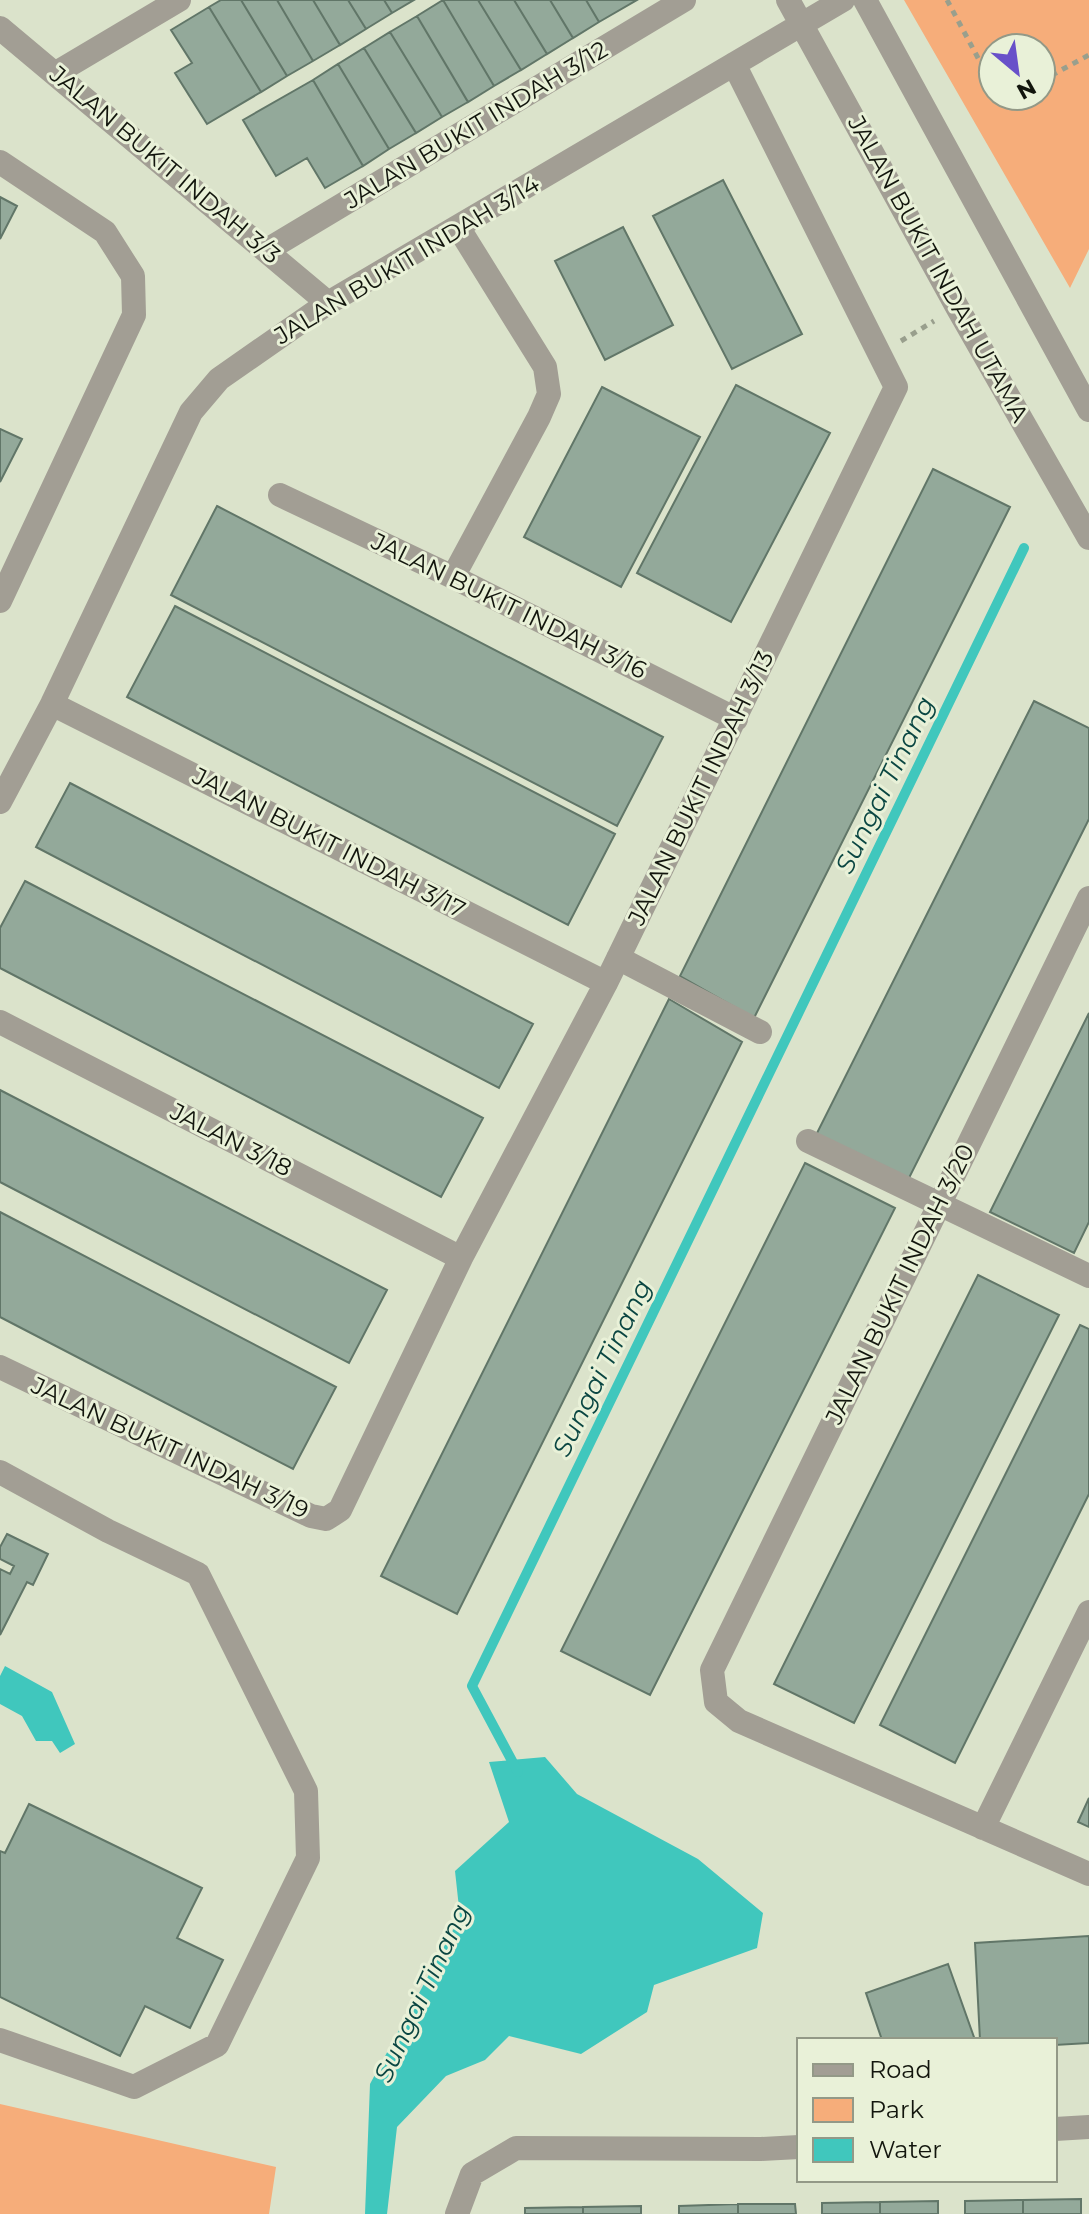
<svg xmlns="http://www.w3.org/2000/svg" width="1089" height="2214" viewBox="0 0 1089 2214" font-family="Montserrat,sans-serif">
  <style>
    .green { fill: #f6ad7a; fill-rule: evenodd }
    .water { fill: #40c7bd }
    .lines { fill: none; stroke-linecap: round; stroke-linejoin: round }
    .stream { stroke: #40c7bd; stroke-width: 10 }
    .building { fill: #93a99a; stroke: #617668; stroke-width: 2 }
    .path { stroke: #999f8d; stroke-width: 5; stroke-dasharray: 6 6; stroke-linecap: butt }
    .minor { stroke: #a29e94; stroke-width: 24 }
    .labels { text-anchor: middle; stroke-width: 6; stroke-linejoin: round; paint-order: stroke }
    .street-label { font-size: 24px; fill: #12150d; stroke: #e9f1d8 }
    .water-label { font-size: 26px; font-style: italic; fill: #0a4642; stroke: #e9f1d8 }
  </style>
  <rect width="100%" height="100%" fill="#dbe3cb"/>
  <path class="green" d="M904 0H1089V249L1070 288ZM1041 48V96H993V48Z
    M0 2104 276 2167 269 2214H0Z"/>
  <path class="water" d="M5 1666 52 1692 75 1744 60 1753 52 1741H36L22 1716 0 1704V1676Z
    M545 1757 577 1794 698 1859 763 1913 757 1948 654 1985 647 2012 581 2054 509 2036 485 2060 446 2076 397 2127 387 2214H365L370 2084 460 1917 455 1871 509 1822 489 1762Z"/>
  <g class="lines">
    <path class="stream" d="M518 1772 472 1686 1024 548"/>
  </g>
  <path class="building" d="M221 0H241L287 76 261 92 209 7Z
    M241 0H277L313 61 287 76Z
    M277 0H313L340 45 313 61Z
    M313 0H348L366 29 340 45Z
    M348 0H384L392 13 366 29Z
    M384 0H414L392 13Z
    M443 0H478L521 70 494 86Z
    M443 0 494 86 468 102 417 16Z
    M478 0H514L547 54 521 70Z
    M514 0H550L573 38 547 54Z
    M550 0H586L599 22 573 38Z
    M586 0H637L599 22Z
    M209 7 261 92 207 124 175 73 192 63 171 30Z
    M417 16 468 102 442 117 390 32Z
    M390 32 442 117 416 133 364 48Z
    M364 48 416 133 389 149 338 64Z
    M338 64 389 149 363 166 313 80Z
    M313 80 363 166 325 188 307 158 276 176 243 120Z
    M723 180 802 334 732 369 653 216Z
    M0 197 17 206 0 239Z
    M623 227 673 325 605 360 555 261Z
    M736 385 830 433 731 622 637 573Z
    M602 387 700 437 621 587 524 537Z
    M0 429 22 439 0 482Z
    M933 469 1010 507 754 1018 680 976Z
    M217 506 663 737 617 826 171 595Z
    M175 606 615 834 568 925 127 697Z
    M1034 701 1089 728V819L908 1180 816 1135Z
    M70 783 533 1024 499 1088 36 847Z
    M25 881 483 1118 441 1197 0 968V928Z
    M669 999 742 1042 457 1614 381 1576Z
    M1089 1013V1222L1074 1253 990 1212Z
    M0 1090 387 1290 349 1363 0 1182Z
    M805 1163 895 1208 650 1695 561 1651Z
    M0 1212 336 1387 293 1469 0 1317Z
    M978 1275 1059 1315 854 1723 774 1684Z
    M1080 1325 1089 1329V1494L955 1763 880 1725Z
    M7 1534 48 1554 33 1585 27 1582 0 1635V1569L10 1574 14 1566 0 1559V1547Z
    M1089 1798V1827L1078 1822Z
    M29 1804 202 1888 177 1938 223 1960 190 2028 145 2006 120 2056 0 1997V1851L5 1853Z
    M1089 1936V2043L1055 2045V2040H980L975 1943Z
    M948 1964 975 2040H882L866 1993Z
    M1081 2199V2214H1023V2200Z
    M1023 2200V2214H965V2201Z
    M938 2201V2214H880V2202Z
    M880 2202V2214H822V2203Z
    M738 2204H795L796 2214H738Z
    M738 2204V2214H679V2206Z
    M641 2206V2214H583V2207Z
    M583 2207V2214H525V2208Z"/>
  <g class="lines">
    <path class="path" d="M947 0 993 86
      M1041 81 1089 55
      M1000 96 1004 101 1013 96
      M901 341 934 321"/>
    <path class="minor" d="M788 0 957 307 1089 538
      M865 0 1089 410
      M0 28 328 303
      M56 73 179 0
      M0 162 105 232 133 276 134 315 0 601
      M267 250 684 0
      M280 495 453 577 736 719
      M453 577 539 417 549 394 545 367 458 227
      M52 704 606 983
      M0 802 52 704 191 412 219 379 328 303 843 0
      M1089 898 712 1670 716 1702 739 1721 1089 1874
      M618 958 760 1032
      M0 1022 461 1258
      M808 1141 1089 1276
      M0 1367 311 1516 326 1519 340 1510 461 1258 606 983 896 387 734 64
      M0 1472 108 1531 198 1574 306 1791 308 1858 217 2045 134 2087 0 2040
      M983 1828 1089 1612
      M1055 2129 1089 2127
      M457 2214 472 2174 516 2148 761 2149 799 2147"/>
  </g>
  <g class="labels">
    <g class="street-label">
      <text transform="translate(476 125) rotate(-31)" y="8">JALAN BUKIT INDAH 3/12</text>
      <text transform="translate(165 165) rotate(40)" y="8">JALAN BUKIT INDAH 3/3</text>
      <text transform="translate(407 260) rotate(-31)" y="8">JALAN BUKIT INDAH 3/14</text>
      <text transform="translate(938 269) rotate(61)" y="8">JALAN BUKIT INDAH UTAMA</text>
      <text transform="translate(509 606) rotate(26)" y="8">JALAN BUKIT INDAH 3/16</text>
      <text transform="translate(701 788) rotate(-64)" y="8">JALAN BUKIT INDAH 3/13</text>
      <text transform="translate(329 843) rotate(27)" y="8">JALAN BUKIT INDAH 3/17</text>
      <text transform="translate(231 1140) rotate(27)" y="8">JALAN 3/18</text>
      <text transform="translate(900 1284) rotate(-64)" y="8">JALAN BUKIT INDAH 3/20</text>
      <text transform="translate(170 1448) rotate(25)" y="8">JALAN BUKIT INDAH 3/19</text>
    </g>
    <g class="water-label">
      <text transform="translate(885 785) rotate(-64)" y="9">Sungai Tinang</text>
      <text transform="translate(602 1368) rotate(-64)" y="9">Sungai Tinang</text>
      <text transform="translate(422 1993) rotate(-65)" y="9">Sungai Tinang</text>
    </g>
  </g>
  <rect x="797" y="2038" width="260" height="144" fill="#e9f1d8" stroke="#939987" stroke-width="2"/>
  <rect x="813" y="2064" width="40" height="12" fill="#a29e94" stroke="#939987" stroke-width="2"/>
  <text x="869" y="2078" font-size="24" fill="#12150d">Road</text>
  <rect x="813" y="2098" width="40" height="24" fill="#f6ad7a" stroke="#939987" stroke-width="2"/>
  <text x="869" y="2118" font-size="24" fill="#12150d">Park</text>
  <rect x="813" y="2138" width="40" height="24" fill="#40c7bd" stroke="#939987" stroke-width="2"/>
  <text x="869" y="2158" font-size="24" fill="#12150d">Water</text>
  <g transform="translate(1017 72) rotate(151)"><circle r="38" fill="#e9f1d8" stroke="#939987" stroke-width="2"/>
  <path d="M0-6L14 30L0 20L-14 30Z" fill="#6850c9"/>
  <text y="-12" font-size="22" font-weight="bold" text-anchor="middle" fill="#12150d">N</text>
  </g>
</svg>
